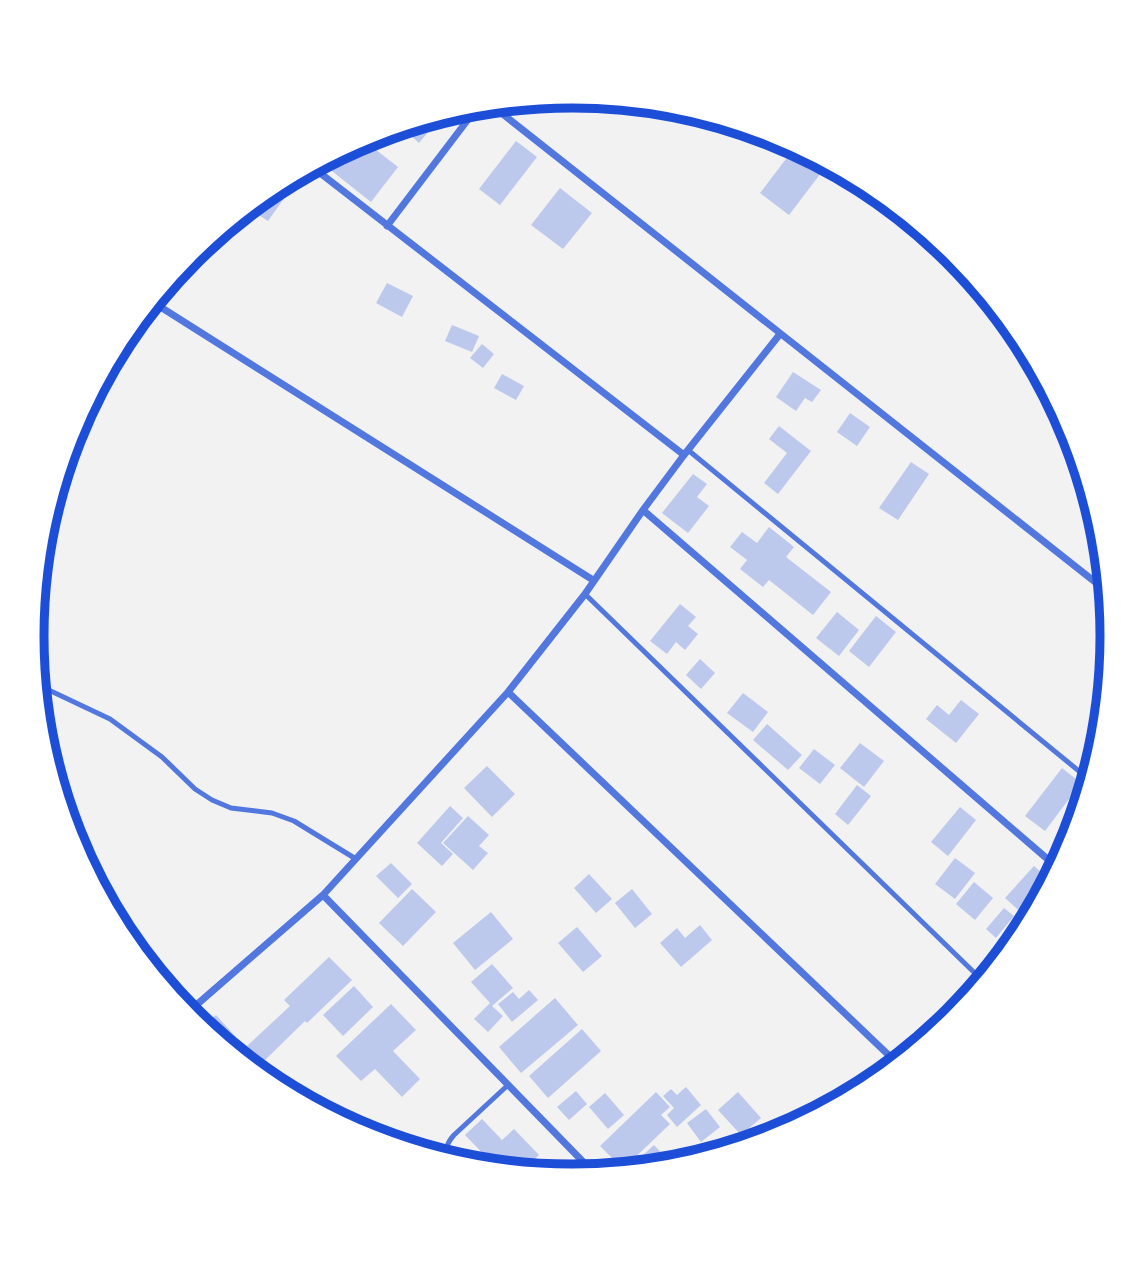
<svg xmlns="http://www.w3.org/2000/svg" width="1145" height="1273" viewBox="0 0 1145 1273" font-family="'Varela Round',sans-serif">
  <style>
    .building { fill: #bdc9ec }
    .lines { fill: none; stroke-linecap: round; stroke-linejoin: round }
    .service { stroke: #5277de; stroke-width: 5 }
    .minor { stroke: #5277de; stroke-width: 7 }
    .rim { fill: none; stroke: #1d4ed8; stroke-width: 9 }
  </style>
  <rect width="100%" height="100%" fill="#f2f2f2"/>
  <path class="building" d="M444 113 419 143 400 126 432 116Z
    M362 139 398 167 371 202 323 164 329 156Z
    M516 141 537 157 500 205 479 189Z
    M792 151 821 173 789 215 760 193Z
    M279 183 290 190 268 221 247 207 272 186Z
    M560 188 592 213 563 249 531 225Z
    M387 283 413 296 402 317 376 303Z
    M452 325 479 336 472 352 445 341Z
    M482 344 494 354 483 368 470 358Z
    M793 372 821 390 812 402 805 398 796 411 776 397Z
    M502 374 524 386 516 400 494 388Z
    M850 413 870 427 857 446 837 432Z
    M779 426 811 451 778 494 764 483 787 453 769 439Z
    M911 462 929 474 898 520 879 508Z
    M693 474 707 484 697 497 709 506 688 533 662 513Z
    M769 527 794 547 786 557 831 592 813 615 769 580 763 587 740 569 747 560 730 547 742 532 757 543Z
    M680 604 696 617 688 626 698 634 685 650 676 642 667 654 650 641Z
    M837 612 859 630 839 656 816 638Z
    M876 616 896 632 869 667 849 651Z
    M700 659 715 673 701 689 686 675Z
    M743 693 768 712 753 732 727 713Z
    M961 700 979 714 956 743 926 719 937 705 949 715Z
    M767 724 802 755 788 770 753 740Z
    M860 743 884 761 864 787 840 768Z
    M814 749 835 765 820 784 799 768Z
    M487 766 515 794 492 817 464 788Z
    M1062 768 1081 783 1045 831 1025 816Z
    M857 785 871 796 848 825 835 814Z
    M1085 788 1089 790 1080 818 1069 810Z
    M450 806 463 818 441 843 453 854 442 866 417 843Z
    M960 807 976 820 948 856 931 842Z
    M468 816 489 835 479 846 488 853 473 870 443 843Z
    M955 858 975 873 955 899 935 884Z
    M391 863 412 884 398 898 376 876Z
    M1034 866 1052 882 1043 898 1026 917 1005 898Z
    M589 874 612 899 596 913 574 888Z
    M974 882 993 898 975 920 956 904Z
    M412 889 436 912 403 946 379 923Z
    M632 889 652 914 635 928 615 903Z
    M1004 908 1014 916 996 938 986 929Z
    M491 912 513 939 475 970 453 943Z
    M700 925 712 940 681 967 660 943 677 928 685 938Z
    M577 927 602 956 583 972 558 943Z
    M329 957 352 980 307 1023 305 1021 263 1062 247 1046 290 1006 284 1000Z
    M492 964 513 988 492 1006 503 1016 488 1032 474 1019 490 1003 471 982Z
    M354 986 373 1007 343 1036 323 1015Z
    M529 990 538 1000 512 1022 498 1004 513 992 519 999Z
    M555 998 578 1025 521 1073 499 1047Z
    M391 1004 416 1030 393 1051 420 1079 402 1097 375 1069 361 1081 336 1056Z
    M216 1015 236 1037 225 1048 203 1026Z
    M582 1029 601 1051 548 1098 529 1076Z
    M240 1043 284 1087 280 1091 272 1086 230 1052Z
    M686 1087 701 1105 677 1127 667 1115 674 1108 663 1096 671 1089 677 1095Z
    M576 1091 587 1104 569 1120 557 1107Z
    M656 1092 670 1107 661 1115 670 1124 623 1169 600 1146Z
    M738 1092 761 1118 741 1135 718 1110Z
    M605 1093 624 1115 608 1129 589 1107Z
    M706 1109 720 1127 701 1142 687 1123Z
    M482 1119 502 1140 514 1129 539 1155 520 1172 499 1170 465 1135Z
    M654 1145 673 1165 670 1168 623 1173Z"/>
  <g class="lines">
    <path class="service" d="M688 450 1091 781
      M585 594 985 983
      M36 684 110 719 162 757 195 789 212 800 231 808 272 813 294 821 356 859
      M447 1161C445 1150 446 1144 454 1135L508 1085"/>
    <path class="minor" d="M490 104 1109 593
      M311 166 684 455
      M387 226 479 105
      M151 301 593 580
      M643 510 1059 869
      M508 692 899 1065
      M323 895 596 1175
      M186 1014 323 895 508 692 585 594 643 510 684 455 780 334
      M839 1105 891 1057"/>
  </g>
  <path d="M0 0H1145V1273H0ZM44 636a528 528 0 1 1 1056 0a528 528 0 1 1-1056 0Z" fill="#fff" fill-rule="evenodd"/>
  <path class="rim" d="M44 636a528 528 0 1 1 1056 0a528 528 0 1 1-1056 0Z"/>
</svg>
